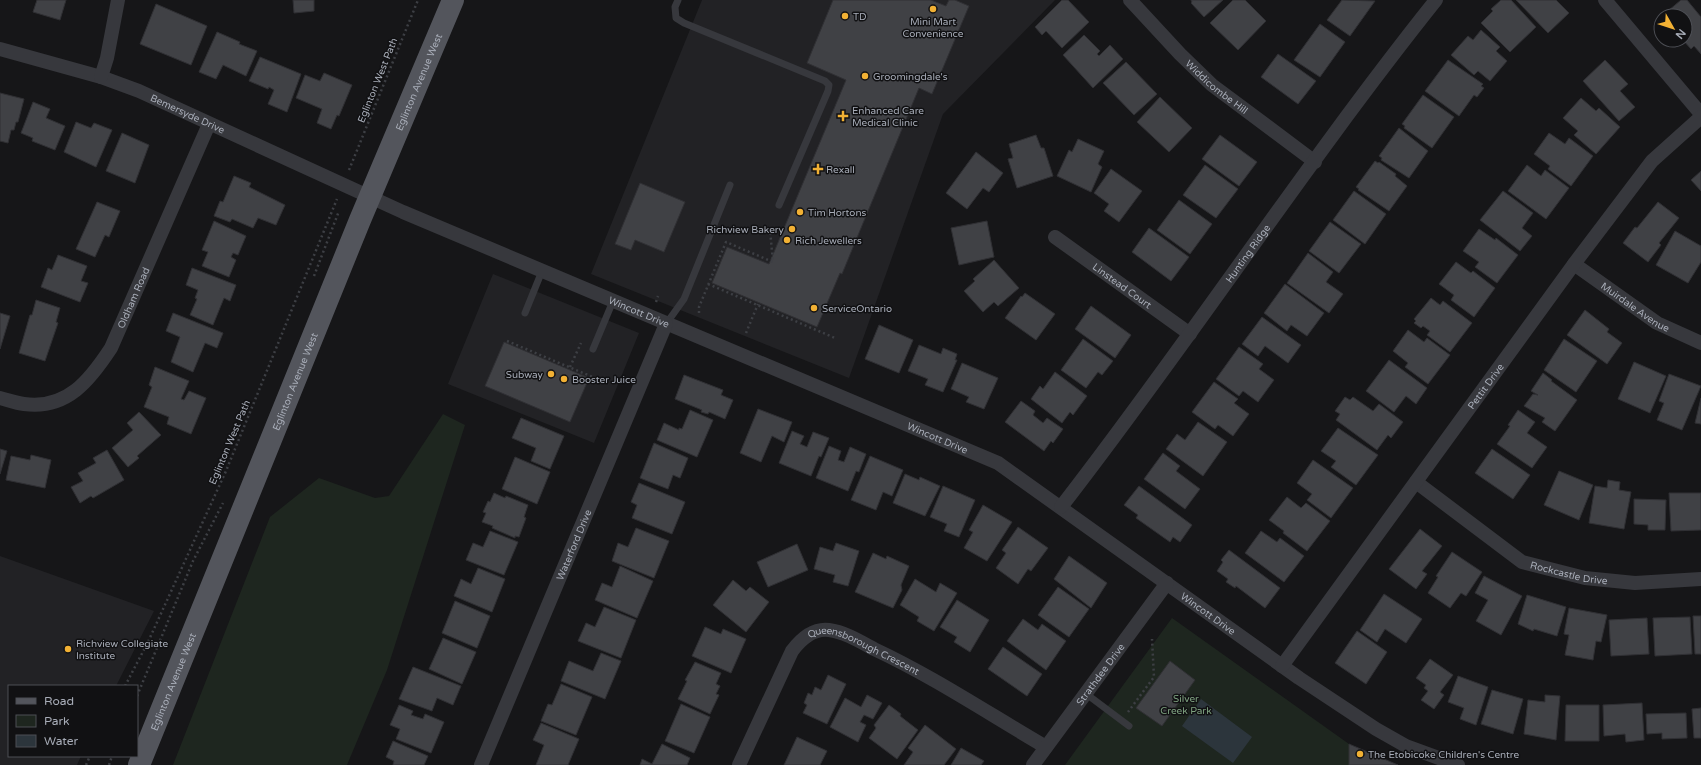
<svg xmlns="http://www.w3.org/2000/svg" width="1701" height="765" viewBox="0 0 1701 765" font-family="'Varela Round',sans-serif">
  <style>
    .built { fill: #222225 }
    .green { fill: #1e261f }
    .water { fill: #2c353c }
    .building { fill: #404145; stroke: #303034 }
    .lines { fill: none; stroke-linecap: round; stroke-linejoin: round }
    .path { stroke: #3d3f44; stroke-width: 2.5; stroke-dasharray: 2 3; stroke-linecap: butt }
    .lane { stroke: #37383d; stroke-width: 7 }
    .street { stroke: #37383d; stroke-width: 14 }
    .primary { stroke: #53555c; stroke-width: 22 }
    .poi-dot { fill: #f2b134; stroke: #111113; stroke-width: 1.5 }
    .labels { text-anchor: middle; stroke-width: 3; stroke-linejoin: round; paint-order: stroke }
    .poi-label { font-size: 10px; fill: #a8adb8; stroke: #111113; text-anchor: start }
    .street-label { font-size: 10px; fill: #a8adb8; stroke: #111113 }
    .park-label { font-size: 10px; fill: #7fa381; stroke: #111113 }
  </style>
  <rect width="100%" height="100%" fill="#161618"/>
  <path class="built" d="M702 0H1055L943 114 849 378 591 274Z
    M493 274 639 333 594 443 448 384Z
    M0 556 154 611 116 686H9V756H81L77 765H0Z"/>
  <path class="green" d="M443 414 465 425 387 670 347 765H173L270 517 319 478 375 498 389 496Z
    M1172 618 1349 744V765H1065Z"/>
  <path class="water" d="M1201 699 1252 737 1233 763 1182 726Z"/>
  <path class="building" d="M37 0H66L60 20 33 12Z
    M293 0H314V11L294 13Z
    M833 0H931L946 6 949 0H955L969 6 932 94 919 88 842 274 840 273 817 327 712 283 727 247 769 264 846 80 807 63Z
    M1062 0H1068L1089 22 1062 48 1046 31 1042 35 1035 27Z
    M1191 0H1223L1204 17 1191 3 1192 2Z
    M1233 0H1245L1266 21 1238 50 1210 23Z
    M1342 0 1375 1 1350 36 1327 20Z
    M1501 0H1511L1536 27 1510 52 1481 23 1493 11 1491 9Z
    M1516 0H1556L1569 13 1548 33Z
    M1681 0H1687L1701 17V54L1694 46 1691 49 1683 40H1685V16H1662Z
    M156 4 207 26 191 65 140 44Z
    M1320 24 1345 42 1320 77 1294 60Z
    M1481 30 1500 47 1496 51 1507 61 1490 81 1478 71 1474 75 1451 55 1468 36 1473 40Z
    M217 32 240 42 239 44 257 51 246 76 223 65 216 79 199 72Z
    M1084 35 1100 51 1097 54 1099 56 1110 45 1123 59 1093 88 1063 55Z
    M1278 54 1316 81 1298 104 1261 77Z
    M260 57 301 74 287 112 268 104 274 90 269 87 268 89 249 81Z
    M1448 60 1483 84 1481 86 1484 88 1477 97 1474 95 1459 116 1425 91Z
    M1605 60 1628 84 1620 91 1635 107 1619 121 1583 81Z
    M1126 62 1157 94 1134 115 1103 83Z
    M324 73 352 85 339 116 337 115 331 129 317 123 322 109 296 98 305 75 320 81Z
    M0 93 24 99 18 122H16L14 130H11L8 143 0 141Z
    M1423 95 1454 117 1432 148 1404 128 1405 126 1402 124Z
    M1160 97 1192 128 1169 152 1137 122Z
    M1581 98 1596 111 1599 108 1620 127 1596 154 1574 135 1578 131 1563 118Z
    M33 102 50 109 46 118 65 126 55 150 32 141 33 138 21 133Z
    M76 122 91 128 94 123 112 130 96 167 64 152Z
    M1399 128 1428 151 1409 178 1381 160 1382 158 1379 156Z
    M122 133 149 145 135 183 106 171Z
    M1549 133 1565 144 1569 138 1593 156 1571 186 1548 169 1550 166 1534 154Z
    M1036 135 1041 148H1044L1053 176 1017 188 1008 159 1013 158 1009 144Z
    M1220 135 1257 162 1239 186 1202 159Z
    M1078 139 1104 151 1098 164 1102 167 1091 192 1057 176 1069 150 1072 152Z
    M976 152 1003 173 989 192 983 188 967 209 946 193Z
    M1375 161 1378 163 1379 162 1396 174 1395 176 1407 186 1389 211 1358 190 1359 189 1356 187Z
    M1205 165 1238 189 1216 218 1183 195Z
    M1527 165 1541 176 1545 170 1569 188 1546 219 1508 191Z
    M1111 169 1142 191 1119 222 1104 211 1109 204 1094 193Z
    M1701 171V191L1691 180Z
    M234 176 251 183 249 187 285 205 276 225 258 218 253 228 232 219 230 222 214 216 220 201 223 202Z
    M640 183 685 202 664 252 635 240 631 250 615 244Z
    M1354 191 1386 214 1365 244 1333 220Z
    M1503 191 1533 213 1522 228 1532 236 1520 251 1480 220Z
    M1179 200 1212 224 1190 254 1157 230Z
    M97 202 120 211 109 237 105 235 95 257 76 249Z
    M1658 202 1679 218 1659 243 1661 245 1648 262 1623 243 1635 227 1637 228Z
    M214 221 246 236 238 255 233 253 231 257 236 260 229 277 202 266 208 252 202 250Z
    M987 221 994 257 959 265 951 228Z
    M1330 222 1361 244 1339 273 1309 251Z
    M1149 228 1189 257 1171 281 1132 252Z
    M1479 229 1495 240 1496 238 1518 255 1497 283 1475 267 1479 262 1463 251Z
    M1675 231 1701 246V262L1688 283 1656 265Z
    M1308 253 1333 272 1326 282 1343 294 1329 313 1287 283Z
    M58 255 87 266 81 281 88 283 80 302 41 287 48 268 52 270Z
    M994 260 1019 288 998 306 994 302 983 312 964 291 975 281 973 279Z
    M1456 262 1471 273 1473 271 1495 288 1474 317 1451 300 1454 295 1439 284Z
    M192 268 236 285 230 301 224 298 213 325 190 315 197 299 195 298 198 290 186 285Z
    M1285 284 1324 313 1307 336 1291 325 1287 331 1264 313Z
    M1025 293 1055 314 1036 340 1005 318 1021 296 1022 297Z
    M1431 298 1440 305 1443 301 1472 323 1450 352 1427 335 1430 331 1423 326 1421 328 1414 323 1416 321 1414 319Z
    M36 300 60 308 56 322 58 323 45 361 19 353 30 315H32Z
    M1091 306 1131 335 1115 358 1075 329Z
    M1585 310 1609 329 1607 332 1622 343 1607 364 1567 335Z
    M0 313 10 316 0 349Z
    M173 313 223 333 217 348 205 343 193 372 171 362 180 337 166 331Z
    M1262 317 1301 345 1288 363 1265 346 1258 356 1242 344Z
    M879 325 913 340 899 373 865 359Z
    M1408 330 1424 342 1427 338 1450 355 1428 384 1405 367 1408 363 1393 351Z
    M1083 339 1113 361 1102 375 1098 372 1086 388 1061 370Z
    M1564 339 1597 361 1576 392 1544 370Z
    M504 342 589 378 570 422 485 386Z
    M919 345 941 354 943 348 957 354 955 360H957L943 392 925 385 928 379 908 371Z
    M1239 347 1263 364 1259 369 1274 380 1258 402 1243 391 1239 396 1216 379Z
    M1389 360 1427 388 1416 404 1406 396 1394 412 1366 391Z
    M1634 362 1666 376 1650 413 1618 399Z
    M962 363 998 378 984 409 966 402 969 397 951 389Z
    M155 367 189 381 181 399 184 400 189 391 206 398 191 434 167 424 169 417 144 407 152 387 149 385Z
    M1055 372 1087 396 1073 415 1070 412 1062 423 1031 399 1040 386 1043 389Z
    M1543 373 1552 380 1551 381 1577 400 1555 431 1542 422 1545 418 1524 406 1533 394 1538 395 1531 391Z
    M1669 374 1701 386 1682 430 1657 420 1664 403 1659 401Z
    M684 375 723 390 721 395 733 400 725 419 709 412 708 414 701 412 702 410 675 399Z
    M1214 382 1238 399 1234 403 1249 414 1233 436 1218 425 1215 429 1192 412Z
    M1345 397 1350 400 1353 397 1373 411 1379 404 1403 422 1391 438 1388 435 1377 450 1336 420 1340 414 1335 411Z
    M1701 398V424L1695 423Z
    M1021 401 1035 411 1033 415 1043 423 1047 418 1063 429 1053 443 1051 441 1044 451 1005 422Z
    M758 409 792 422 784 442 772 436 761 462 740 453Z
    M690 410 713 420 697 457 657 440 664 423 679 430V428L682 429Z
    M1518 410 1535 422 1527 433 1547 447 1532 468 1497 444 1510 426 1508 425Z
    M139 412 161 435 137 456 139 458 128 467 112 448 133 430 127 423Z
    M521 418 564 436 550 469 531 461 536 448 512 438Z
    M1198 422 1227 442 1203 476 1166 449 1177 434 1185 440Z
    M1338 428 1378 455 1356 485 1331 467 1336 461 1321 451Z
    M792 431 804 436 800 444 807 447 813 432 829 438 821 457 819 456 811 476 779 463Z
    M654 443 688 458 680 478 673 475 668 489 640 478Z
    M829 446 841 451 838 460 844 462 850 447 866 454 859 472 856 471 848 491 816 478Z
    M0 449 7 451 0 474Z
    M1492 449 1530 475 1513 499 1475 473Z
    M107 450 124 480 93 498 91 496 80 503 71 487 83 481 78 473 96 463 93 458Z
    M1163 453 1180 466 1176 471 1200 489 1185 509 1144 479Z
    M31 455 51 460 45 488 6 480 11 456 30 460Z
    M870 456 903 470 892 496 883 492 876 510 851 500Z
    M515 457 550 472 537 504 502 489Z
    M1313 460 1353 488 1331 518 1307 500 1312 494 1297 483Z
    M1559 471 1593 485 1579 520 1544 505Z
    M905 474 919 480 920 477 940 486 925 516 893 503Z
    M1608 480 1620 482 1619 490 1631 492 1624 529 1589 523 1595 486 1607 488Z
    M639 483 685 502 672 534 632 518 637 505 631 502Z
    M943 486 975 500 959 537 944 531 947 524 930 517Z
    M1139 486 1192 525 1180 542 1173 537 1170 542 1136 518 1138 515 1124 505Z
    M494 493 505 498 506 496 528 505 524 517 526 518 519 537 515 536V538L492 528 493 526 482 522 486 513 483 512 488 501 490 502Z
    M1669 493H1701V530L1671 531Z
    M1287 497 1301 508 1306 503 1330 521 1307 551 1283 533 1284 531 1269 520Z
    M1634 499 1666 500 1665 530H1648V525L1634 524Z
    M983 505 1012 522 987 561 964 548 973 532 969 530Z
    M1018 527 1048 548 1031 571 1028 569 1018 584 996 568 1006 553 1002 550Z
    M636 528 669 541 654 578 612 561 618 543 628 547Z
    M1420 529 1442 546 1422 571 1427 574 1416 589 1389 569Z
    M490 531 518 542 504 575 466 560 473 543 483 547Z
    M1261 531 1277 542 1280 538 1304 556 1284 582 1245 553Z
    M836 543 859 551 848 586 833 582 835 575 814 569 820 547 833 551Z
    M797 544 808 570 768 587 757 562Z
    M1229 550 1280 588 1265 608 1236 586 1235 588 1226 582 1228 579 1217 571 1223 562 1221 560Z
    M1452 552 1482 572 1466 596 1461 593 1450 608 1428 593 1438 577 1436 576Z
    M873 553 886 559 887 556 909 566 901 585 902 590 893 608 855 592Z
    M1069 556 1107 583 1091 608 1054 579Z
    M620 566 653 581 637 618 595 600 602 583 612 587Z
    M478 568 505 579 492 612 454 596 461 579 471 584Z
    M1484 576 1522 596 1501 635 1476 621 1488 600 1475 593Z
    M915 579 936 592 940 583 957 593 934 631 917 621 919 617 900 605Z
    M733 580 746 591 750 587 769 602 746 632 713 605Z
    M1058 587 1089 609 1069 637 1038 615Z
    M1384 594 1422 619 1406 643 1385 629 1377 642 1360 630Z
    M1527 595 1566 607 1557 636 1534 629 1533 631 1518 624Z
    M957 600 989 620 970 652 954 642 957 637 940 627Z
    M455 601 490 616 477 648 442 633Z
    M604 607 636 620 621 658 578 641 586 623 595 627Z
    M1569 608 1607 615 1601 642 1596 641 1593 660 1565 655 1569 635 1564 634Z
    M1693 616H1701V654H1695Z
    M1690 617 1692 654 1655 656 1653 618Z
    M1647 618 1649 654 1611 656 1609 620Z
    M1023 619 1038 630 1042 624 1066 641 1046 670 1007 641Z
    M705 627 721 634 723 629 746 639 731 673 692 656Z
    M1357 631 1387 652 1366 684 1335 663Z
    M443 638 476 652 462 684 429 669Z
    M1003 647 1042 674 1027 696 988 669Z
    M601 653 621 661 605 699 561 681 569 661 593 671Z
    M1430 659 1453 675 1440 692 1444 695 1434 709 1421 700 1428 691 1424 688 1426 685 1416 678Z
    M1170 661 1195 680 1162 726 1136 708Z
    M695 662 721 673 716 684 720 686 716 694 719 695 710 714 678 699 687 681 685 680Z
    M413 667 461 686 453 705 437 698 432 711 399 699Z
    M828 675 846 684 827 724 803 713 807 705 804 703 808 693 812 695 815 687 821 690Z
    M1458 676 1488 687 1476 725 1460 719 1464 708 1448 702Z
    M561 684 592 697 576 735 541 721 548 704 552 705Z
    M1492 690 1523 699 1513 734 1481 724Z
    M867 695 882 703 873 719 864 715 860 722 866 725 858 742 830 727 845 698 861 707Z
    M1545 695 1560 696 1556 740 1524 734 1528 700 1545 702Z
    M1642 703 1644 740 1626 742 1625 734 1604 736 1603 705Z
    M681 704 710 717 694 753 665 741Z
    M399 705 413 711 411 715 423 719 425 714 444 722 431 753 396 739 400 729 390 725Z
    M889 705 901 714 900 716 918 730 897 759 869 738 876 728 874 725Z
    M1566 705H1599V741H1565Z
    M1701 708V738H1694L1692 709Z
    M1686 713 1687 738 1662 739V733L1647 734 1646 714Z
    M541 723 579 739 568 765H536L544 745 533 740Z
    M925 725 956 749 944 765H904L913 752 908 748Z
    M797 737 827 751 820 765H784Z
    M393 741 428 756 424 765H393L394 761 386 757Z
    M662 744 690 758 687 765H640L642 759 652 764Z
    M1349 744 1398 765H1349Z
    M961 748 984 761 981 765H951Z"/>
  <g class="lines">
    <path class="path" d="M349 170 418 0
      M314 276 339 211
      M708 284 835 338
      M656 302 658 296
      M699 313V307L726 242 773 262 770 230
      M746 333 758 304
      M507 341 595 378
      M570 367 581 343
      M125 686 148 642 226 471 337 199
      M137 696 193 561 223 503
      M1128 712 1154 677 1152 639
      M86 765 90 756
      M109 765 112 756"/>
    <path class="lane" d="M678 0 675 7 676 18 684 23 825 81 829 85 828 91 779 205
      M525 313 542 271
      M666 324 684 299 730 185
      M593 349 613 301
      M1085 693 1129 726"/>
    <g class="street">
      <path id="s1" d="M1130 0 1180 54 1212 85 1315 162"/>
      <path d="M1605 0 1701 114"/>
      <path id="s2" d="M0 49 101 77 139 91 403 212 998 463 1299 678 1376 729 1406 746 1458 765"/>
      <path d="M101 77 107 58 118 0"/>
      <path id="s3" d="M1055 237 1190 334"/>
      <path id="s4" d="M1574 264 1657 323 1701 343"/>
      <path id="s5" d="M0 398C8 400 16 403 24 404 67 410 90 380 111 348L209 124"/>
      <path id="s6" d="M1416 482 1522 562 1585 578 1635 583 1701 579"/>
      <path id="s7" d="M1061 507C1190 341 1305 164 1436 0"/>
      <path id="s8" d="M1282 666 1574 264 1652 161 1701 117"/>
      <path id="s9" d="M481 765 666 324"/>
      <path id="s10" d="M739 765 792 651C801 639 813 628 829 630 845 632 861 642 874 649 934 677 989 714 1046 747"/>
      <path id="s11" d="M1033 765 1167 583"/>
    </g>
    <path class="primary" id="s12" d="M139 765 360 220 453 0"/>
  </g>
  <g class="poi-dot">
    <circle cx="933" cy="9" r="4"/>
    <circle cx="845" cy="16" r="4"/>
    <circle cx="865" cy="76" r="4"/>
    <path d="M841 110h4v4h4v4h-4v4h-4v-4h-4v-4h4z"/>
    <path d="M816 163h4v4h4v4h-4v4h-4v-4h-4v-4h4z"/>
    <circle cx="800" cy="212" r="4"/>
    <circle cx="792" cy="229" r="4"/>
    <circle cx="787" cy="240" r="4"/>
    <circle cx="814" cy="308" r="4"/>
    <circle cx="551" cy="374" r="4"/>
    <circle cx="564" cy="379" r="4"/>
    <circle cx="68" cy="649" r="4"/>
    <circle cx="1360" cy="754" r="4"/>
  </g>
  <g class="labels">
    <g class="poi-label">
      <text x="853" y="20">TD</text>
      <text x="933" y="25" text-anchor="middle">Mini Mart<tspan x="933" dy="12">Convenience</tspan></text>
      <text x="873" y="80">Groomingdale's</text>
      <text x="852" y="114">Enhanced Care<tspan x="852" dy="12">Medical Clinic</tspan></text>
      <text x="826" y="173">Rexall</text>
      <text x="808" y="216">Tim Hortons</text>
      <text x="784" y="233" text-anchor="end">Richview Bakery</text>
      <text x="795" y="244">Rich Jewellers</text>
      <text x="822" y="312">ServiceOntario</text>
      <text x="543" y="378" text-anchor="end">Subway</text>
      <text x="572" y="383">Booster Juice</text>
      <text x="76" y="647">Richview Collegiate<tspan x="76" dy="12">Institute</tspan></text>
      <text x="1368" y="758">The Etobicoke Children's Centre</text>
    </g>
    <g class="street-label">
      <text transform="translate(377 80) rotate(-68)" y="4">Eglinton West Path</text>
      <text dy="4" stroke="none"><textPath href="#s12" startOffset="738">Eglinton Avenue West</textPath></text>
      <text dy="4" stroke="none"><textPath href="#s1" startOffset="123">Widdicombe Hill</textPath></text>
      <text dy="4" stroke="none"><textPath href="#s2" startOffset="199">Bemersyde Drive</textPath></text>
      <text dy="4" stroke="none"><textPath href="#s7" startOffset="315">Hunting Ridge</textPath></text>
      <text dy="4" stroke="none"><textPath href="#s3" startOffset="83">Linstead Court</textPath></text>
      <text dy="4" stroke="none"><textPath href="#s5" startOffset="190">Oldham Road</textPath></text>
      <text dy="4" stroke="none"><textPath href="#s4" startOffset="75">Muirdale Avenue</textPath></text>
      <text dy="4" stroke="none"><textPath href="#s2" startOffset="692">Wincott Drive</textPath></text>
      <text dy="4" stroke="none"><textPath href="#s12" startOffset="414">Eglinton Avenue West</textPath></text>
      <text dy="4" stroke="none"><textPath href="#s8" startOffset="346">Pettit Drive</textPath></text>
      <text dy="4" stroke="none"><textPath href="#s2" startOffset="1016">Wincott Drive</textPath></text>
      <text transform="translate(229 442) rotate(-67)" y="4">Eglinton West Path</text>
      <text dy="4" stroke="none"><textPath href="#s9" startOffset="239">Waterford Drive</textPath></text>
      <text dy="4" stroke="none"><textPath href="#s6" startOffset="181">Rockcastle Drive</textPath></text>
      <text dy="4" stroke="none"><textPath href="#s2" startOffset="1340">Wincott Drive</textPath></text>
      <text dy="4" stroke="none"><textPath href="#s10" startOffset="209">Queensborough Crescent</textPath></text>
      <text dy="4" stroke="none"><textPath href="#s11" startOffset="113">Strathdee Drive</textPath></text>
      <text dy="4" stroke="none"><textPath href="#s12" startOffset="90">Eglinton Avenue West</textPath></text>
    </g>
    <g class="park-label">
      <text x="1186" y="702">Silver<tspan x="1186" dy="12">Creek Park</tspan></text>
    </g>
  </g>
  <rect x="8" y="685" width="130" height="72" fill="#111113" stroke="#4d4f55"/>
  <rect x="16" y="698" width="20" height="6" fill="#53555c" stroke="#4d4f55"/>
  <text x="44" y="705" font-size="12" fill="#a8adb8">Road</text>
  <rect x="16" y="715" width="20" height="12" fill="#1e261f" stroke="#4d4f55"/>
  <text x="44" y="725" font-size="12" fill="#a8adb8">Park</text>
  <rect x="16" y="735" width="20" height="12" fill="#2c353c" stroke="#4d4f55"/>
  <text x="44" y="745" font-size="12" fill="#a8adb8">Water</text>
  <g transform="translate(1673 28) rotate(129)"><circle r="19" fill="#111113" stroke="#4d4f55"/>
  <path d="M0-3L7 15L0 10L-7 15Z" fill="#f2b134"/>
  <text y="-6" font-size="11" font-weight="bold" text-anchor="middle" fill="#a8adb8">N</text>
  </g>
</svg>
